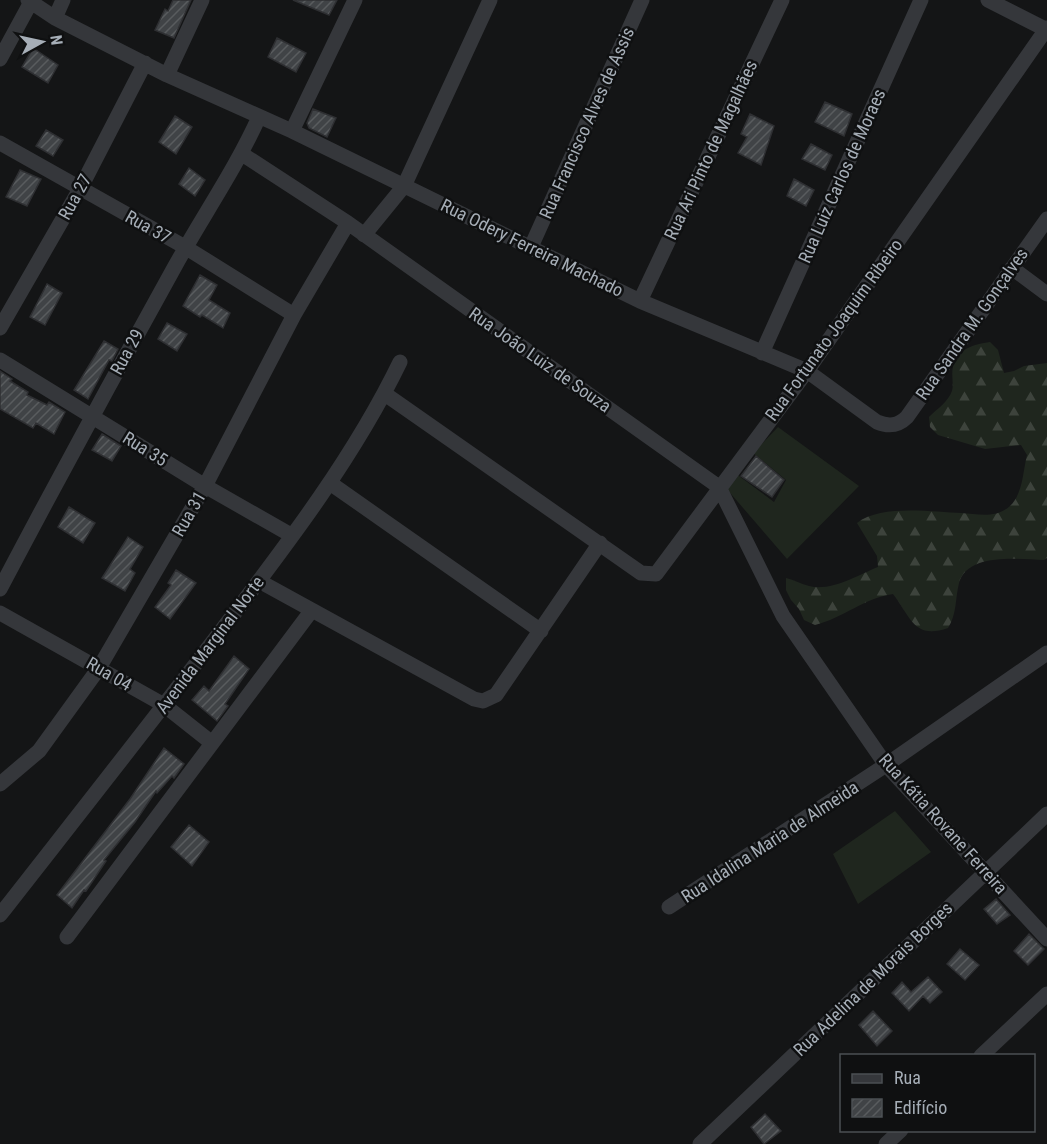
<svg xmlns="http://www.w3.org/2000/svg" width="1047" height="1144" viewBox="0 0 1047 1144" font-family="'Roboto Condensed',sans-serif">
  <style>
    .forest { fill: url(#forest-firs) }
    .garden { fill: #1f261e }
    .building { fill: url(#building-hatch); stroke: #2e2f32; stroke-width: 1.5 }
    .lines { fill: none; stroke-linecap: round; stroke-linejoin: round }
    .minor { stroke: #35373b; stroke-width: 15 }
    .labels { text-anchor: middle; stroke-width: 5; stroke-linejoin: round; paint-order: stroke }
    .street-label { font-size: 18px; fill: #a6aeb7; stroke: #0f1011 }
  </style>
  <defs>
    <pattern id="forest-firs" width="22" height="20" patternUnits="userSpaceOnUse" patternTransform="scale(1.5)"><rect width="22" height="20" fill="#1f261e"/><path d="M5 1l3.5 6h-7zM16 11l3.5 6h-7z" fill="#3d433c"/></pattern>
    <pattern id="building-hatch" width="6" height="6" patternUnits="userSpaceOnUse" patternTransform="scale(1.5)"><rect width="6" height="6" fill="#404346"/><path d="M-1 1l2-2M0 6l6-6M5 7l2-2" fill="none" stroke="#595c5e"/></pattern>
  </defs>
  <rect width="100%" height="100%" fill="#141516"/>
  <path class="forest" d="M990 342 998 350 1004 373 1014 371 1024 366 1047 363V558L1044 560C1020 559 967 552 959 583 955 599 957 614 948 628 914 640 911 617 893 594 864 598 843 618 815 625L804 620 799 609 791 600 786 590V578C794 580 801 584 809 586 831 592 858 575 878 567L877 556 857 523C881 504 932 512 961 513 977 514 996 519 1010 506 1023 494 1023 471 1027 455L1021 445 985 449 938 435 930 427 929 417C937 409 948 402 952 391 954 384 951 375 953 367 956 349 975 344 990 342Z"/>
  <path class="garden" d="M778 427 859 486 787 559 725 487 735 473 774 502 786 480 753 453Z
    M895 811 931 852 858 904 833 854Z"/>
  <path class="building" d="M173 0H191L174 38 155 30 165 9 168 11Z
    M293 0H337L329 15Z
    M277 38 306 53 296 72 268 57Z
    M33 48 58 65 48 83 22 67Z
    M825 102 852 114 844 136 815 122Z
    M313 109 336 118 327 137 309 128 307 123Z
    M750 114 774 126 761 165 738 153 747 137 741 134Z
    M175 116 192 127 176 154 159 142Z
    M46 130 63 140 53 156 36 146Z
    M811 144 832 155 825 170 802 159Z
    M189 168 205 180 195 196 179 184Z
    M20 170 41 179 27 206 6 197Z
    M794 179 814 190 806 206 787 196Z
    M200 275 217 285 209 300 230 313 223 328 202 315 200 317 183 306Z
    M47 284 62 293 45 325 30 317Z
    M167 323 187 334 177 351 158 339Z
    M104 341 118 349 112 361 109 360 88 399 74 390Z
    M0 371 12 379 10 381 28 392 27 395 47 405 49 402 65 412 54 434 36 423 33 428 0 409Z
    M102 434 121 446 112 461 92 450Z
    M756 456 784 480 772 497 741 476Z
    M69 507 95 523 83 543 58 527Z
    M128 537 143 547 130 569 135 573 125 591 102 578Z
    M176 570 196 583 170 619 155 607 171 585 168 583Z
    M234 656 249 669 225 704 228 706 217 721 192 700 204 686 209 691Z
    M164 748 184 764 174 778 172 776 157 793 156 791 135 822 104 860 106 861 86 891 84 890 72 908 57 895 130 799Z
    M189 825 209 842 192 866 171 847Z
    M996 899 1010 915 997 924 984 909Z
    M1029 934 1044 949 1028 965 1014 951Z
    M960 949 979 965 965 980 947 964Z
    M928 977 942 992 930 1003 923 996 909 1011 892 993 902 982 911 992Z
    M873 1011 892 1031 877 1046 859 1025Z
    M765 1114 781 1131 764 1144 751 1127Z"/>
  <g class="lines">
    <path class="minor" d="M28 0 55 18 167 75 292 131 640 301 807 371 877 422C889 427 898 426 907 417L1047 219
      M988 0 1047 30
      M55 18 63 0
      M0 59 31 2
      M167 75 202 0
      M292 131 355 0
      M0 143 185 247 294 315
      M242 154 348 223 719 487 783 616 886 765 1047 939
      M364 235 404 186 490 0
      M531 247 642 0
      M1012 268 1047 294
      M640 301 782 0
      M0 328 80 189 145 63
      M762 353 921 0
      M0 360 205 486 291 535
      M385 394 641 573 656 574 807 371 1047 28
      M330 483 541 631
      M259 581 474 699 483 701 496 695 600 543
      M0 589C57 481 115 374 174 268 202 217 235 170 259 117
      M0 613 164 705 212 743
      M0 784 39 751 99 668 205 486 294 315 348 223
      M669 907 886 765 1047 653
      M0 915C75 819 150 724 224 627 288 543 354 457 400 362
      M67 937 312 610
      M981 1056 1047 994
      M700 1144 1047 814
      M886 1144 901 1130"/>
  </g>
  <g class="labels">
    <g class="street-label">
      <text transform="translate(587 123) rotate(-66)" y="6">Rua Francisco Alves de Assis</text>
      <text transform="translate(711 150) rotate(-65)" y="6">Rua Ari Pinto de Magalhães</text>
      <text transform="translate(842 176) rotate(-66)" y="6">Rua Luiz Carlos de Moraes</text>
      <text transform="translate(75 197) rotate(-61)" y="6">Rua 27</text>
      <text transform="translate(148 227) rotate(29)" y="6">Rua 37</text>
      <text transform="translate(532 248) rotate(26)" y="6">Rua Odery Ferreira Machado</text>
      <text transform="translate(972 324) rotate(-55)" y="6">Rua Sandra M. Gonçalves</text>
      <text transform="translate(834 330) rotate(-54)" y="6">Rua Fortunato Joaquim Ribeiro</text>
      <text transform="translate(127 352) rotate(-61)" y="6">Rua 29</text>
      <text transform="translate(540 360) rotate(35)" y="6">Rua João Luiz de Souza</text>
      <text transform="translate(145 449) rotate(32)" y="6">Rua 35</text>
      <text transform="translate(189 514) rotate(-60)" y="6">Rua 31</text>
      <text transform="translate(210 645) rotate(-53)" y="6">Avenida Marginal Norte</text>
      <text transform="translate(109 674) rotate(30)" y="6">Rua 04</text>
      <text transform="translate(943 824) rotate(48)" y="6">Rua Kátia Rovane Ferreira</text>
      <text transform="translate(770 842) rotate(-33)" y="6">Rua Idalina Maria de Almeida</text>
      <text transform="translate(873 979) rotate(-44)" y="6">Rua Adelina de Morais Borges</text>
    </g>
  </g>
  <rect x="840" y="1054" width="195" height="78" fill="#0f1011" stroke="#4b4f53" stroke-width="1.5"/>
  <rect x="852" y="1074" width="30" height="9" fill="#35373b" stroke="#4b4f53" stroke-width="1.5"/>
  <text x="894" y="1084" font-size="18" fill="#a6aeb7">Rua</text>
  <rect x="852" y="1099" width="30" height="18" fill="url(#building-hatch)" stroke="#4b4f53" stroke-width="1.5"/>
  <text x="894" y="1114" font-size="18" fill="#a6aeb7">Edifício</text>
  <g transform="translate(42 42) rotate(82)" stroke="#0f1011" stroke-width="4.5" paint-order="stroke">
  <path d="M0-4.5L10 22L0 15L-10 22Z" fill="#a6aeb7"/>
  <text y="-9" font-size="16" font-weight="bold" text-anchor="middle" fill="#a6aeb7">N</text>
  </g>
</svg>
